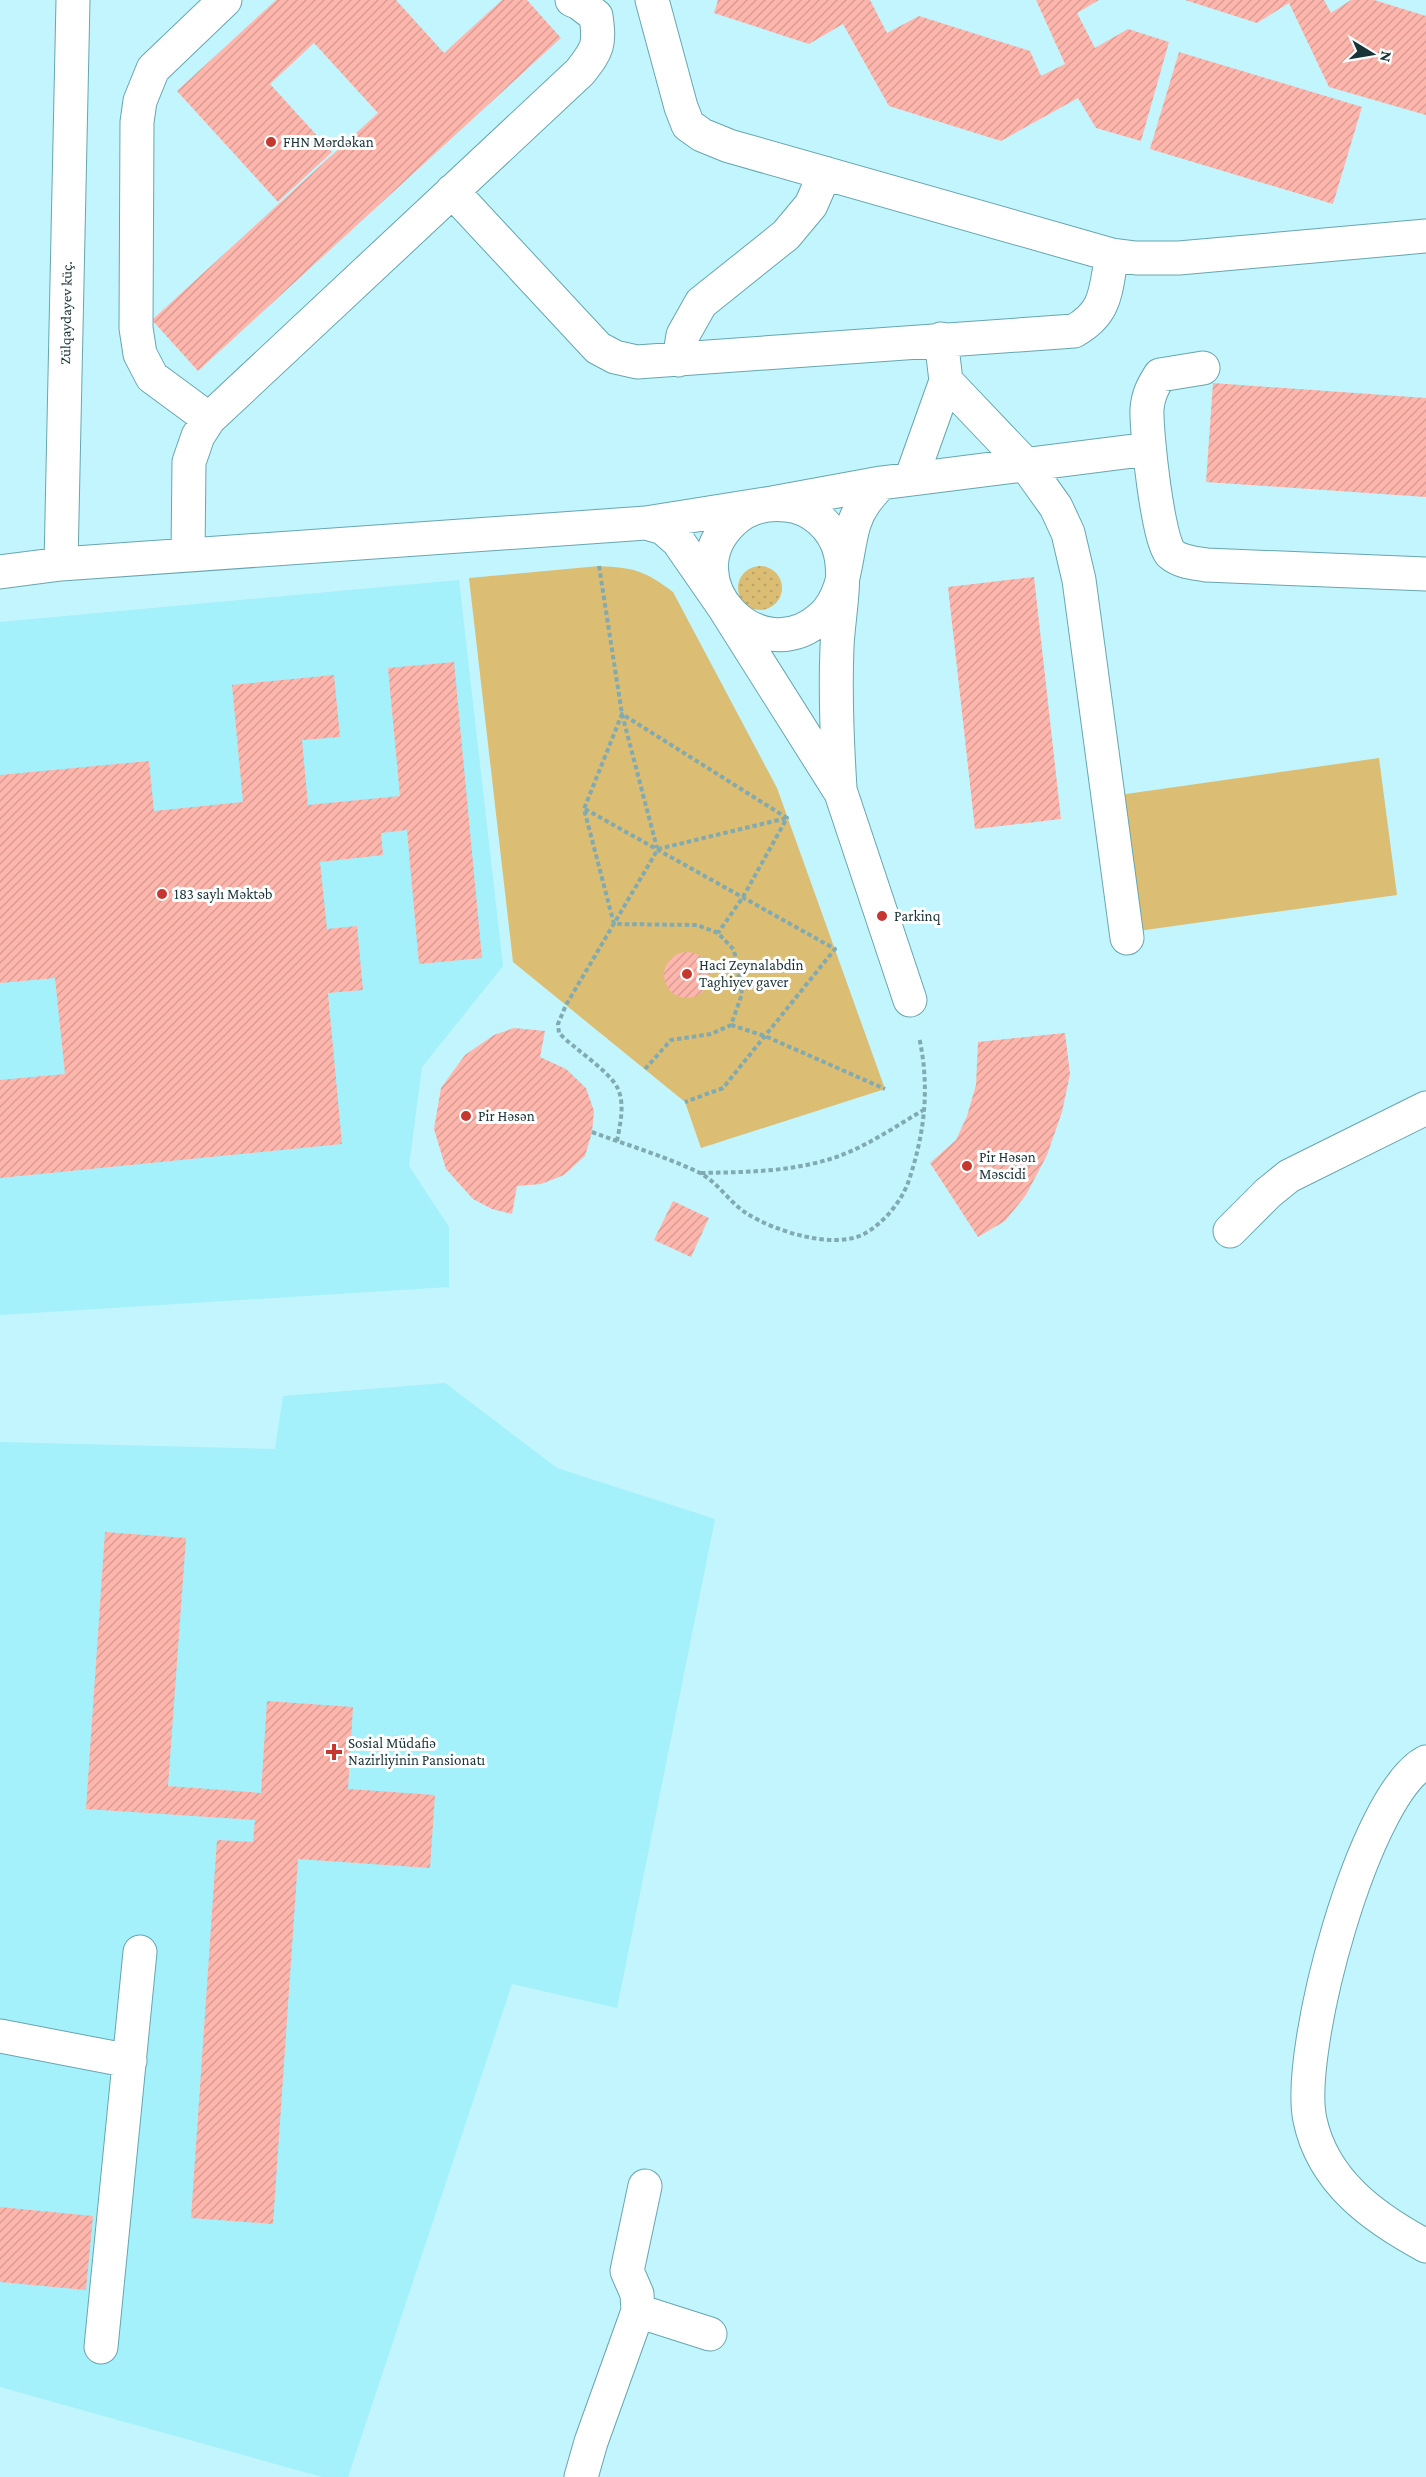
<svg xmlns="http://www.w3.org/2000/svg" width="1426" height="2477" viewBox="0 0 1426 2477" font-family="'Crimson Pro',serif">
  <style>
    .built { fill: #a4f0fb }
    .grass { fill: url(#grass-dots) }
    .park { fill: #dbbd74 }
    .building { fill: url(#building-hatch) }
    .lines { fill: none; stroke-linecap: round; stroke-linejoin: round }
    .minor-casing { stroke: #67a6b0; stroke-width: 35 }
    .path { stroke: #81aab1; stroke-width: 4; stroke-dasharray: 4.5 3; stroke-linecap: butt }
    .minor { stroke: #fff; stroke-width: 33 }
    .poi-dot { fill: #c5372f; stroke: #fff; stroke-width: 2 }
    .labels { text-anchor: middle; stroke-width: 6; stroke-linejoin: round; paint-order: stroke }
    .poi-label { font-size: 15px; fill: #193337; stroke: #fff; text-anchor: start }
    .street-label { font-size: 15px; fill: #193337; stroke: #fff }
  </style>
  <defs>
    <pattern id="grass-dots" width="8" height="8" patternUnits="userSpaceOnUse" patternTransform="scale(1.5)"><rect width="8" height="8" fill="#dbbd74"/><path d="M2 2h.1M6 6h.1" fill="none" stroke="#bba365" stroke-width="1.8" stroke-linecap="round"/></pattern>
    <pattern id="building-hatch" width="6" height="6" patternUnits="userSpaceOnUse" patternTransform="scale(1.5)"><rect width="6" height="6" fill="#feb6ac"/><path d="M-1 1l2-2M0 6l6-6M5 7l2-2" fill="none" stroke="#d99d95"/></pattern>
  </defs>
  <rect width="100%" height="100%" fill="#c2f5fd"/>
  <path class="built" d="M459 580 503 966 422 1067 409 1166 449 1227V1287L0 1315V622Z
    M445 1383 557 1468 715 1519 617 2008 512 1984 348 2477H322L0 2387V1442L275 1449 283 1396Z"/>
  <path class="grass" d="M738 588a22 22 0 1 1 44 0a22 22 0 1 1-44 0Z"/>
  <path class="park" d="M599 566C634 568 644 570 673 592L777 788 885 1089 701 1148 685 1102 513 962 469 578Z
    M1379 758 1397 895 1138 931 1119 795Z"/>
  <path class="building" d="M276 0H396L444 53 502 0H527L561 38 198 371 152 320 378 113 314 43 270 84 332 152 278 202 177 91Z
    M718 0H870L887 33 919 16 1030 51 1041 76 1065 64 1036 0H1099L1077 13 1095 48 1128 29 1169 42 1141 141 1096 128 1078 98 1001 141 889 106 843 24 809 44 714 13Z
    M1185 0H1324L1331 13 1351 0H1374L1426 16V115L1329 87 1289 3 1257 23Z
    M1179 52 1362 107 1333 204 1150 149Z
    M1213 383 1426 398V497L1206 482Z
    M1034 577 1061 819 975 829 948 587Z
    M454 662 482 958 419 964 407 830 381 833 383 855 320 862 327 929 357 926 363 990 328 993 342 1144 0 1178V1080L65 1074 55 978 0 983V775L149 761 154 811 243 802 232 685 334 675 340 737 302 740 308 805 400 796 388 668Z
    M664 975a23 23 0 1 1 46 0a23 23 0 1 1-46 0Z
    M514 1028 545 1031 540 1057 566 1069 586 1088 594 1111 592 1132 585 1156 564 1175 541 1184 517 1186 512 1214 492 1209 473 1199 446 1169 434 1129 441 1088 465 1055 494 1035Z
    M1065 1033 1070 1074 1062 1112 1047 1155 1026 1195 1005 1221 978 1237 930 1163 956 1140 967 1116 976 1085 978 1042Z
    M673 1201 709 1218 691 1257 654 1240Z
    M105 1532 186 1538 168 1786 261 1793 267 1701 353 1707 348 1789 435 1795 430 1868 298 1859 273 2224 191 2218 217 1840 253 1842 255 1820 86 1809Z
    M0 2207 93 2216 86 2290 0 2282Z"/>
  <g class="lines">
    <g class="minor-casing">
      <path id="minor" d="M652 0 681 107 688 125 702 135 729 146 1112 255 1136 258H1179L1426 236
        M452 191 598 348 615 357 637 362 1074 331C1108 312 1105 290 1112 255
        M941 339 946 381 1026 465 1056 507 1068 533 1079 580 1127 938
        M679 360 683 335 701 303 786 235 811 205 825 173
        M1203 368 1160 375C1153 386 1148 395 1147 409 1146 430 1158 543 1171 554 1180 562 1195 563 1206 565L1426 574
        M209 419 152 377 140 354 136 328 137 122 140 101 153 69 225 0
        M911 479 946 381
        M646 523 772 503 881 483 1149 449
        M188 555 189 462 198 436 209 419 580 72C598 49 600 45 596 16L579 3 572 0
        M61 564 646 523 663 528 678 541 723 606 841 793 910 1000
        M0 572 61 564 73 0
        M840 788C837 741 835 695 837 647 838 619 847 579 840 552 834 528 812 507 786 505 766 503 746 508 732 522 671 580 759 674 822 617 847 595 845 553 854 524 859 507 870 495 881 483
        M1230 1231 1268 1193 1289 1176 1426 1108
        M1426 1762C1364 1794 1295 2052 1310 2120 1323 2182 1374 2218 1426 2246
        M0 2036 130 2061
        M638 2311 710 2334
        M101 2347 140 1952
        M581 2477 591 2442 638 2311 637 2294 627 2271 645 2186"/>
    </g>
    <path class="path" d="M599 566 622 714 657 848
      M585 809 835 949 723 1088 685 1102
      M731 1025 765 1036 885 1089
      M645 1069 671 1040 711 1034 731 1025 742 994 734 950 718 933 697 925 614 924 584 809 622 714 787 818 743 897 718 933
      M592 1132C627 1145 664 1156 698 1172 717 1181 729 1202 746 1213 774 1231 833 1250 864 1234 884 1223 902 1201 909 1180 925 1132 930 1086 919 1037
      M617 1141C620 1125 625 1105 618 1089 611 1072 573 1048 559 1033L558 1024 566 1005 658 849 787 818
      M701 1173C747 1172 795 1172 839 1156 869 1145 898 1125 925 1109"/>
    <use href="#minor" class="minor"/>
  </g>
  <g class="poi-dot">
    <circle cx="271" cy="142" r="6"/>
    <circle cx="162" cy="894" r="6"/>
    <circle cx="882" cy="916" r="6"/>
    <circle cx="687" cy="974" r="6"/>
    <circle cx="466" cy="1116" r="6"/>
    <circle cx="967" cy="1166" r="6"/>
    <path d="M331 1743h6v6h6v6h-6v6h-6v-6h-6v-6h6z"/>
  </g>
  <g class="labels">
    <g class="poi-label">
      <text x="283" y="147">FHN Mərdəkan</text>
      <text x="174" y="899">183 saylı Məktəb</text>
      <text x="894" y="921">Parkinq</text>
      <text x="699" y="970">Haci Zeynalabdin<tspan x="699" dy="17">Taghiyev gaver</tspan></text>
      <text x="478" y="1121">Pir Həsən</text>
      <text x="979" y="1162">Pir Həsən<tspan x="979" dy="17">Məscidi</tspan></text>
      <text x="348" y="1748">Sosial Müdafiə<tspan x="348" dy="17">Nazirliyinin Pansionatı</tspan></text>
    </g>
    <g class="street-label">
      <text transform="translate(66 313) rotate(-89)" y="5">Zülqaydayev küç.</text>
    </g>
  </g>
  <g transform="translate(1372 54) rotate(101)" stroke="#ffffff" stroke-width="4.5" paint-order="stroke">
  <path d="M0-4.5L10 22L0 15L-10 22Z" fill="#193337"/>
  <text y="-9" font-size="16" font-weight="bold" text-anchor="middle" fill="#193337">N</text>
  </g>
</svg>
